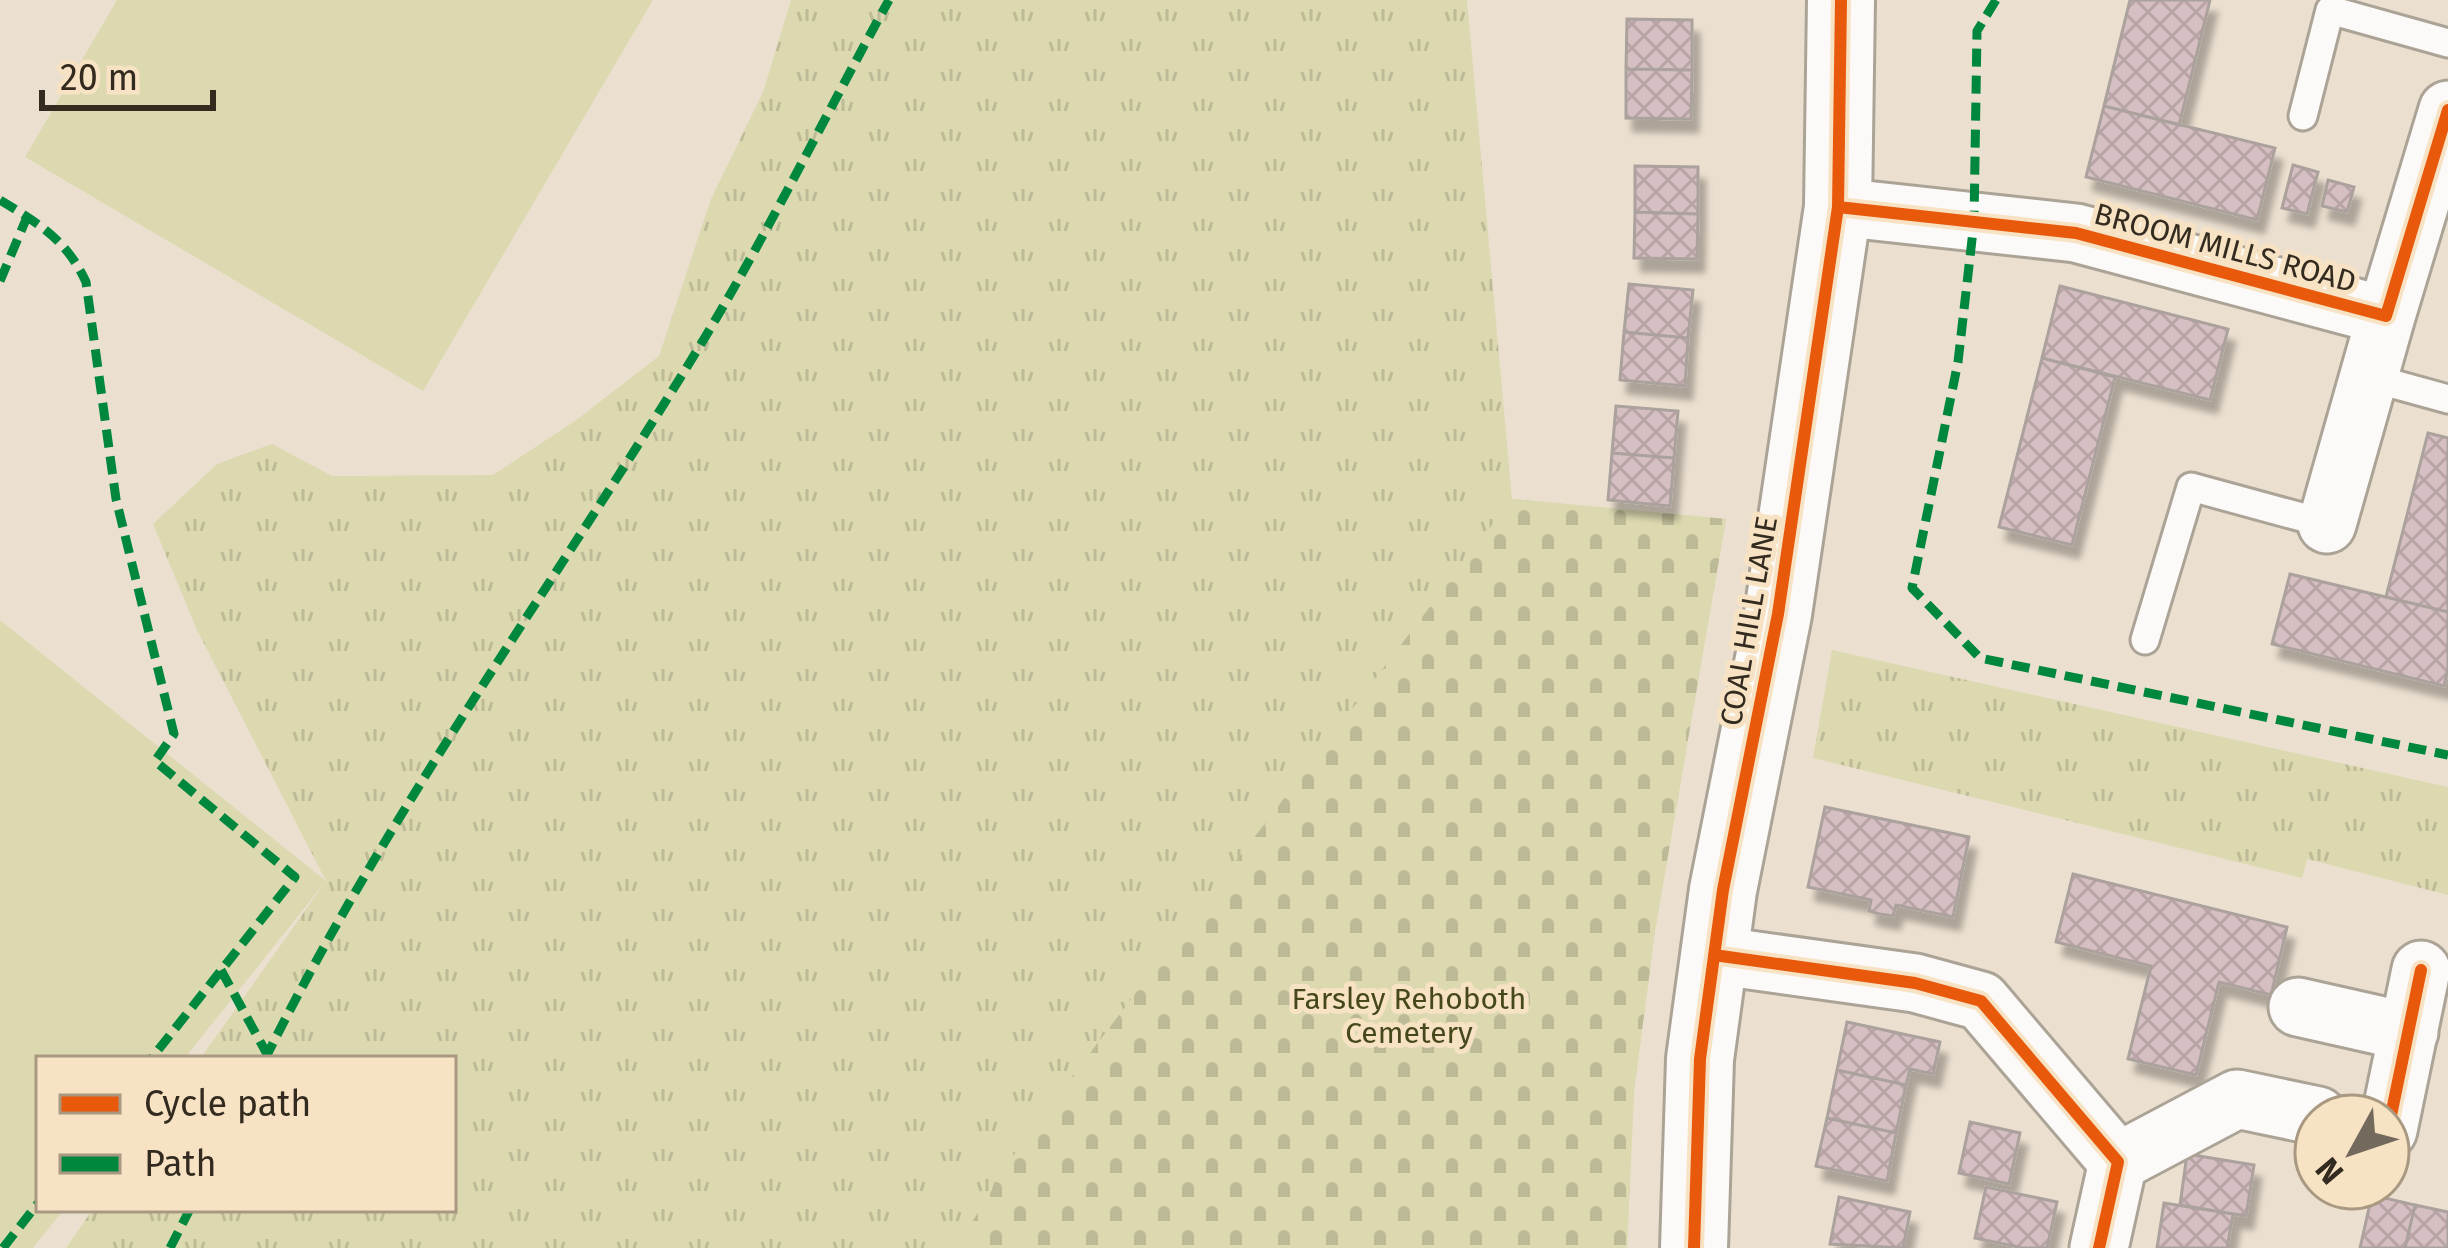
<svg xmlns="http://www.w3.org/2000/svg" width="2448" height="1248" viewBox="0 0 2448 1248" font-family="'Fira Sans',sans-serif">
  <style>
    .grass { fill: url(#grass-tufts) }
    .cemetery { fill: url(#cemetery-stones) }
    .green { fill: #dcd9b0 }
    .building { fill: url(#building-cross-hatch); stroke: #aba19d; stroke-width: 3; filter: url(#shadow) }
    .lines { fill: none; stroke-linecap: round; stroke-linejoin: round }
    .service-casing { stroke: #aca397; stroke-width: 33 }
    .minor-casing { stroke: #aca397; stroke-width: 63 }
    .tertiary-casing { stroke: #aca397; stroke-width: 72 }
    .service { stroke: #fcfaf8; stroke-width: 27 }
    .minor { stroke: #fcfaf8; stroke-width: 57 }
    .tertiary { stroke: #fcfaf8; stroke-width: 66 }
    .quiet { stroke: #00873e; stroke-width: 9; stroke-dasharray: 18 9; stroke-linecap: butt }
    .cycleway-casing { stroke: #f7e2c4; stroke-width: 20 }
    .cycleway { stroke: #e8590c; stroke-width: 12 }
    .labels { text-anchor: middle; stroke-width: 10; stroke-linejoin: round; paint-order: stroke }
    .street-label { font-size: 30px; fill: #332b1f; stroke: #f7e2c4 }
    .park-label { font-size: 30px; fill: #46481c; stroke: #f7e2c4 }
  </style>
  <defs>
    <pattern id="grass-tufts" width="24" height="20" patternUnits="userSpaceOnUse" patternTransform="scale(3)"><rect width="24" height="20" fill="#dcd9b0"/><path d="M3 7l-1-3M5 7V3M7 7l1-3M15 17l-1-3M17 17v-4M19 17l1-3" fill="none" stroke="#bdba97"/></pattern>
    <pattern id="cemetery-stones" width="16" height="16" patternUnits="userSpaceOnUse" patternTransform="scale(3)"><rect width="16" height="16" fill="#dcd9b0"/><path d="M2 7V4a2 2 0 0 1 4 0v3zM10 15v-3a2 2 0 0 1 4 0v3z" fill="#bdba97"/></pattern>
    <pattern id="building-cross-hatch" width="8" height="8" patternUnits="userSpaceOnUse" patternTransform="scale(3)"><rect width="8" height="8" fill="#d6bfc2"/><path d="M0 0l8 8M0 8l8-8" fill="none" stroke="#b8a4a6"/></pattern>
    <filter id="shadow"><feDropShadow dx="7" dy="13" stdDeviation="3" flood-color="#0004"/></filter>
  </defs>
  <rect width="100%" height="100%" fill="#ebe0d0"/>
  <path class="grass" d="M791 0H1467L1512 499 1726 519 1655 931 1634 1092 1627 1248H66L93 1209H453V1059H200L326 881 197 630 153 524 217 464 272 444 332 476 493 475 575 421 659 356 711 199 763 92Z
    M1832 650 2448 787V895L2307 859 2302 878 1813 758Z"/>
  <path class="cemetery" d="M1512 499 1726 519 1655 931 1634 1092 1627 1248H956L1020 1145Z"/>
  <path class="green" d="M117 0H653L423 391 25 157Z
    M0 620 326 881 184 1059H39V1209H64L33 1248H0Z"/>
  <path class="building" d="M2130 0H2210L2179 125 2104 106Z
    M1627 19 1692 20V70L1626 69Z
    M1626 69 1692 70 1691 119 1626 118Z
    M2104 106 2275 148 2257 220 2086 177Z
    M2293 165 2318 172 2307 214 2282 208Z
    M1635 166 1698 167V214L1635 212Z
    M2328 180 2354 187 2347 212 2322 206Z
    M1635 212 1698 214 1697 259 1634 258Z
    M1629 284 1693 290 1688 338 1624 332Z
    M2060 286 2228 329 2210 400 2042 358Z
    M1624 332 1688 338 1685 386 1620 380Z
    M2042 358 2115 377 2072 545 1999 527Z
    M1616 406 1678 411 1674 458 1612 453Z
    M2428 433 2448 438V612L2386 597Z
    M1612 453 1674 458 1670 506 1608 500Z
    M2290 574 2448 612V669L2444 686 2272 644Z
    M1825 807 1969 837 1953 917 1896 905 1893 916 1880 914 1869 911 1871 900 1808 887Z
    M2073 874 2287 927 2271 995 2219 982 2196 1075 2128 1059 2151 966 2056 942Z
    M1847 1022 1940 1042 1933 1074 1910 1069 1906 1085 1837 1070Z
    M1837 1070 1906 1085 1896 1133 1827 1118Z
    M1827 1118 1896 1133 1887 1181 1816 1166Z
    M1970 1122 2020 1133 2009 1184 1959 1173Z
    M2187 1154 2254 1165 2246 1216 2180 1205Z
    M1986 1187 2057 1202 2047 1248H2023L1975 1238Z
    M2372 1195 2415 1205 2405 1248H2360Z
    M1839 1197 1910 1212 1903 1248 1830 1244Z
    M2164 1203 2233 1214 2227 1248H2157Z
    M2415 1205 2448 1212V1248H2405Z"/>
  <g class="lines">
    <g class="service-casing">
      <path id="service" d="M2303 116 2330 10 2448 43
        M2368 377 2448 399
        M2145 640 2191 487 2327 524"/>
    </g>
    <g class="minor-casing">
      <path id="minor" d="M1838 207 2076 233 2386 316 2448 110
        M2327 524 2386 316
        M1714 955 1915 983 1981 1001 2118 1162 2099 1248
        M2298 1007 2409 1032
        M2388 1130 2421 970
        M2118 1162 2237 1099 2318 1116"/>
    </g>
    <g class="tertiary-casing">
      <path id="tertiary" d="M1694 1248 1700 1059 1723 890 1778 614 1838 207 1841 0"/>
    </g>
    <use href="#service" class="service"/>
    <use href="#minor" class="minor"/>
    <use href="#tertiary" class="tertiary"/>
    <path class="quiet" d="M1996 0 1977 31 1974 222 1958 362 1912 588 1980 658 2448 755
      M0 200C39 224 66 239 86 282L116 499 174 734 155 761 295 877 151 1059
      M0 281 27 217
      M221 970 267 1054
      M265 1059C389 809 556 582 701 344 768 233 826 114 889 0
      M3 1248 39 1202
      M170 1248 190 1209"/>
    <g class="cycleway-casing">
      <path id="cycleway" d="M1838 207 2076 233 2386 316 2448 110
        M1714 955 1915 983 1981 1001 2118 1162 2099 1248
        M2388 1130 2421 970
        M1694 1248 1700 1059 1723 890 1778 614 1838 207 1841 0"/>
    </g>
    <use href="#cycleway" class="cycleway"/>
  </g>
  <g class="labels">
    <g class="street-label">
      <text transform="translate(2225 248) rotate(15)" y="10">BROOM MILLS ROAD</text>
      <text transform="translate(1749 621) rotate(-80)" y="10">COAL HILL LANE</text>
    </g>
    <g class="park-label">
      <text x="1409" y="1009">Farsley Rehoboth<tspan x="1409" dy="34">Cemetery</tspan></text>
    </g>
  </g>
  <rect x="36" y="1056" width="420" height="156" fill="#f7e2c4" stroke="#a99982" stroke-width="3"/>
  <rect x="60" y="1095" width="60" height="18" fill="#e8590c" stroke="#a99982" stroke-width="3"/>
  <text x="144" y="1116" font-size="36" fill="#332b1f">Cycle path</text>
  <rect x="60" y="1155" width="60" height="18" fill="#00873e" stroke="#a99982" stroke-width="3"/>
  <text x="144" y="1176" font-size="36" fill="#332b1f">Path</text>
  <g transform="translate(2352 1152) rotate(230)"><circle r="57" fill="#f7e2c4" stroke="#a99982" stroke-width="3"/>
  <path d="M0-9L21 45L0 30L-21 45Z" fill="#736a5d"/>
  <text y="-18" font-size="33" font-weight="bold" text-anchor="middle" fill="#332b1f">N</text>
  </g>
  <path d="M42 90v18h171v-18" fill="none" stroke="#332b1f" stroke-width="6"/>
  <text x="60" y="90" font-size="36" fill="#332b1f" stroke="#f7e2c4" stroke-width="9" paint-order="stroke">20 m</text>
</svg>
